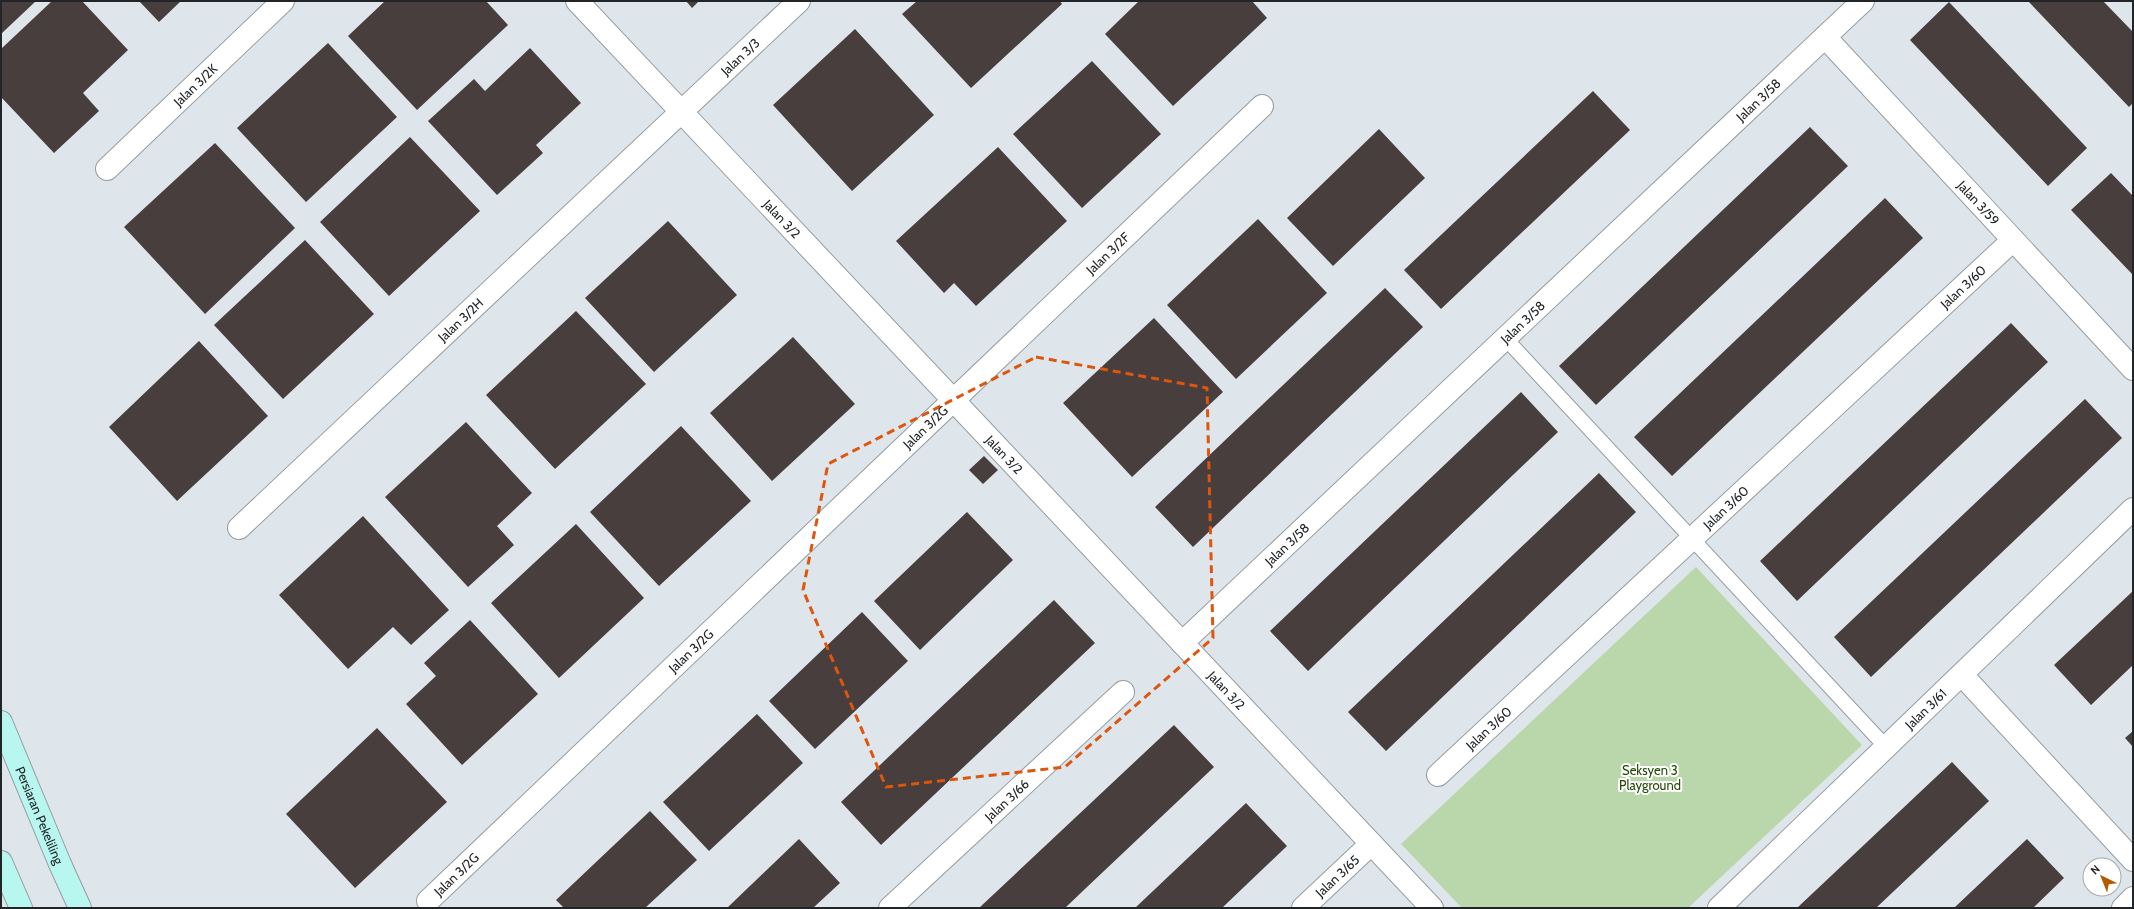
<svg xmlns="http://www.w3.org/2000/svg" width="2134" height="909" viewBox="0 0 2134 909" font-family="Cabin,sans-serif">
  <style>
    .green { fill: #bad6ab }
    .building { fill: #473e3d }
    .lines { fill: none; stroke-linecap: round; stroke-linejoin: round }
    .service-casing { stroke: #959da2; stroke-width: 16 }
    .minor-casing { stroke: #959da2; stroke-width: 24 }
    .secondary-casing { stroke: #959da2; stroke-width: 24 }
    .service { stroke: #fff; stroke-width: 14 }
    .minor { stroke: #fff; stroke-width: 22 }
    .secondary { stroke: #b7f7ef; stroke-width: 22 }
    .marked { fill: none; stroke: #de560d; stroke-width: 3; stroke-dasharray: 8 5; stroke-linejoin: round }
    .labels { text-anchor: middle; stroke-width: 4; stroke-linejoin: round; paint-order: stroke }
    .street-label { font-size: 13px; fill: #222527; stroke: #fff }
    .park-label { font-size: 13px; fill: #254a04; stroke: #fff }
  </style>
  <rect width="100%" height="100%" fill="#dee6ec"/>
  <path class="green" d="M1696 567 1862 745 1688 908H1462L1401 844Z"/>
  <path class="building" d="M1 1H36L1 34Z
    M52 1H82L128 50 83 93 99 111 54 153 1 97V49Z
    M139 1H181L159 22Z
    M385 1H486L508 25 417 110 348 36Z
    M686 1H699L692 8Z
    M917 1H1060L1062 4 971 88 902 14Z
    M1139 1H1252L1267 18 1173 106 1105 34Z
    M2028 1H2103L2133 32V103L2129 107Z
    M1949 2 2087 148 2048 186 1910 40Z
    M855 29 934 115 852 191 773 105Z
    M328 43 397 117 306 202 237 128Z
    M530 48 581 103 536 145 543 153 497 195 428 121 474 79 485 91Z
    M1092 61 1161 134 1082 208 1013 134Z
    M1593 91 1630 130 1441 309 1404 270Z
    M1810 127 1848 166 1596 405 1559 366Z
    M1379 129 1425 178 1333 266 1287 218Z
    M410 137 480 211 389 296 320 222Z
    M215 143 295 228 205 314 124 227Z
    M998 147 1067 221 976 306 954 283 944 293 896 241Z
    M2111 173 2133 196V275L2071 210Z
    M1885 198 1923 238 1672 476 1634 437Z
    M1258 219 1327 293 1236 379 1167 305Z
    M668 221 737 295 654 372 585 298Z
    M305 240 374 314 283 399 214 325Z
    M1385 288 1423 327 1193 547 1155 507Z
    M576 311 646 384 555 469 486 395Z
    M1154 318 1223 392 1132 477 1063 403Z
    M2011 323 2048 362 1797 601 1760 561Z
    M793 337 855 404 772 481 710 413Z
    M199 341 268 416 177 501 109 427Z
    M1521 392 1558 432 1308 671 1270 631Z
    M2085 399 2122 438 1871 677 1834 637Z
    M466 422 532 493 497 526 514 545 468 587 385 497Z
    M681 426 751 501 659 586 590 512Z
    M984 456 998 470 983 484 969 470Z
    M1599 473 1636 512 1386 751 1348 712Z
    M967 512 1013 560 920 650 874 601Z
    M363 516 449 610 411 645 393 627 348 669 279 595Z
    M576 524 644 598 559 678 491 603Z
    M2133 591V665L2091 705 2054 665Z
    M1054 600 1095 643 881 845 841 802Z
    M862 612 908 661 815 749 769 701Z
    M470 620 538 694 462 765 406 704 436 676 424 663Z
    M757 714 803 763 709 851 663 802Z
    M1174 725 1214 767 1086 888 1065 908H979Z
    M377 728 447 802 355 888 286 814Z
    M2133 731V747L2125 738Z
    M1952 762 1989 801 1948 840 1876 908H1797Z
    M1246 803 1287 846 1223 907 1135 908Z
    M650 811 697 860 645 908H564L556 900Z
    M799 839 840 883 813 908H727Z
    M2027 839 2064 878 2033 908H1954Z"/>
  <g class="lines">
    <g class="service-casing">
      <path id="service" d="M1505 338 1886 747"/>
    </g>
    <g class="minor-casing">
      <g id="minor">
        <path id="s1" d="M577 1 1432 908"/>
        <path id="s2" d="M1825 37 2133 369"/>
        <path id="s3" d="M107 169 283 1"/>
        <path id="s4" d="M239 528 799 1"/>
        <path id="s5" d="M1182 643 1863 1"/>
        <path d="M1962 675 2133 860"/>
        <path id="s6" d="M1438 775 2013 240"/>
        <path id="s7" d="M428 901 1262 106"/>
        <path id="s8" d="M890 908 1123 692"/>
        <path id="s9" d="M1303 908 1371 844"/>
        <path id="s10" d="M1719 908 2133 509"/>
        <path d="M2123 908 2133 898"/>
      </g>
    </g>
    <g class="secondary-casing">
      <g id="secondary">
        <path id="s11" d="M1 722 60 864 80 908"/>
        <path d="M1 862 21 908"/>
      </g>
    </g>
    <use href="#service" class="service"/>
    <use href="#minor" class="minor"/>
    <use href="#secondary" class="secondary"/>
  </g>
  <path class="marked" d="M1036 357 1207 388 1213 638 1065 767 886 787 803 590 828 464Z"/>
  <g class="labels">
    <g class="street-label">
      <text dy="5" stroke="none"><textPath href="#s4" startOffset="688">Jalan 3/3</textPath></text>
      <text dy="5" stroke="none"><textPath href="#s3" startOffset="122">Jalan 3/2K</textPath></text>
      <text dy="5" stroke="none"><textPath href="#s5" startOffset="792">Jalan 3/58</textPath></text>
      <text dy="5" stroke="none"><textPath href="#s2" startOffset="226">Jalan 3/59</textPath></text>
      <text dy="5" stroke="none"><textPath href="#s1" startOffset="299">Jalan 3/2</textPath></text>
      <text dy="5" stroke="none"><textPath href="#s7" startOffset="939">Jalan 3/2F</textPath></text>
      <text dy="5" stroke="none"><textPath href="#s6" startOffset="717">Jalan 3/60</textPath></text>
      <text dy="5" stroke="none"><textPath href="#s4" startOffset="304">Jalan 3/2H</textPath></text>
      <text dy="5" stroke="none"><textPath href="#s5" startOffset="468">Jalan 3/58</textPath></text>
      <text dy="5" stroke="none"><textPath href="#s7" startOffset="687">Jalan 3/2G</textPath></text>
      <text dy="5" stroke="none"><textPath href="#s1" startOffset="623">Jalan 3/2</textPath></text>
      <text dy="5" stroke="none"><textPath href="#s6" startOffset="393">Jalan 3/60</textPath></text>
      <text dy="5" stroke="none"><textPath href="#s5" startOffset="144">Jalan 3/58</textPath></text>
      <text dy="5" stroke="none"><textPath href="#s7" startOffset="363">Jalan 3/2G</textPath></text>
      <text dy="5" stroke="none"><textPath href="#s1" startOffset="947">Jalan 3/2</textPath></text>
      <text dy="5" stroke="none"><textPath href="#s10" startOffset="287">Jalan 3/61</textPath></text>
      <text dy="5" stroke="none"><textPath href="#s6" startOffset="69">Jalan 3/60</textPath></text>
      <text dy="5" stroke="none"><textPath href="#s8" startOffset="159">Jalan 3/66</textPath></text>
      <text dy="5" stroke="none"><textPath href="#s11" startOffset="101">Persiaran Pekeliling</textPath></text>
      <text dy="5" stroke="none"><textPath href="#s7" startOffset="39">Jalan 3/2G</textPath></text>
      <text dy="5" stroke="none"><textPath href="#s9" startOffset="47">Jalan 3/65</textPath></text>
    </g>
    <g class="park-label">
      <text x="1650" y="775">Seksyen 3<tspan x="1650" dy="15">Playground</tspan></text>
    </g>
  </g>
  <rect width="2134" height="909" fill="none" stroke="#222527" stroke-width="4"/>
  <g transform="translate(2102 877) rotate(317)"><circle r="19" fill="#ffffff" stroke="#a7a8a9"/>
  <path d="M0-3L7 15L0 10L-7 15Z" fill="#b55800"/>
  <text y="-6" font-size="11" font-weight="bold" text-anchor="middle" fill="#222527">N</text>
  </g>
</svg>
